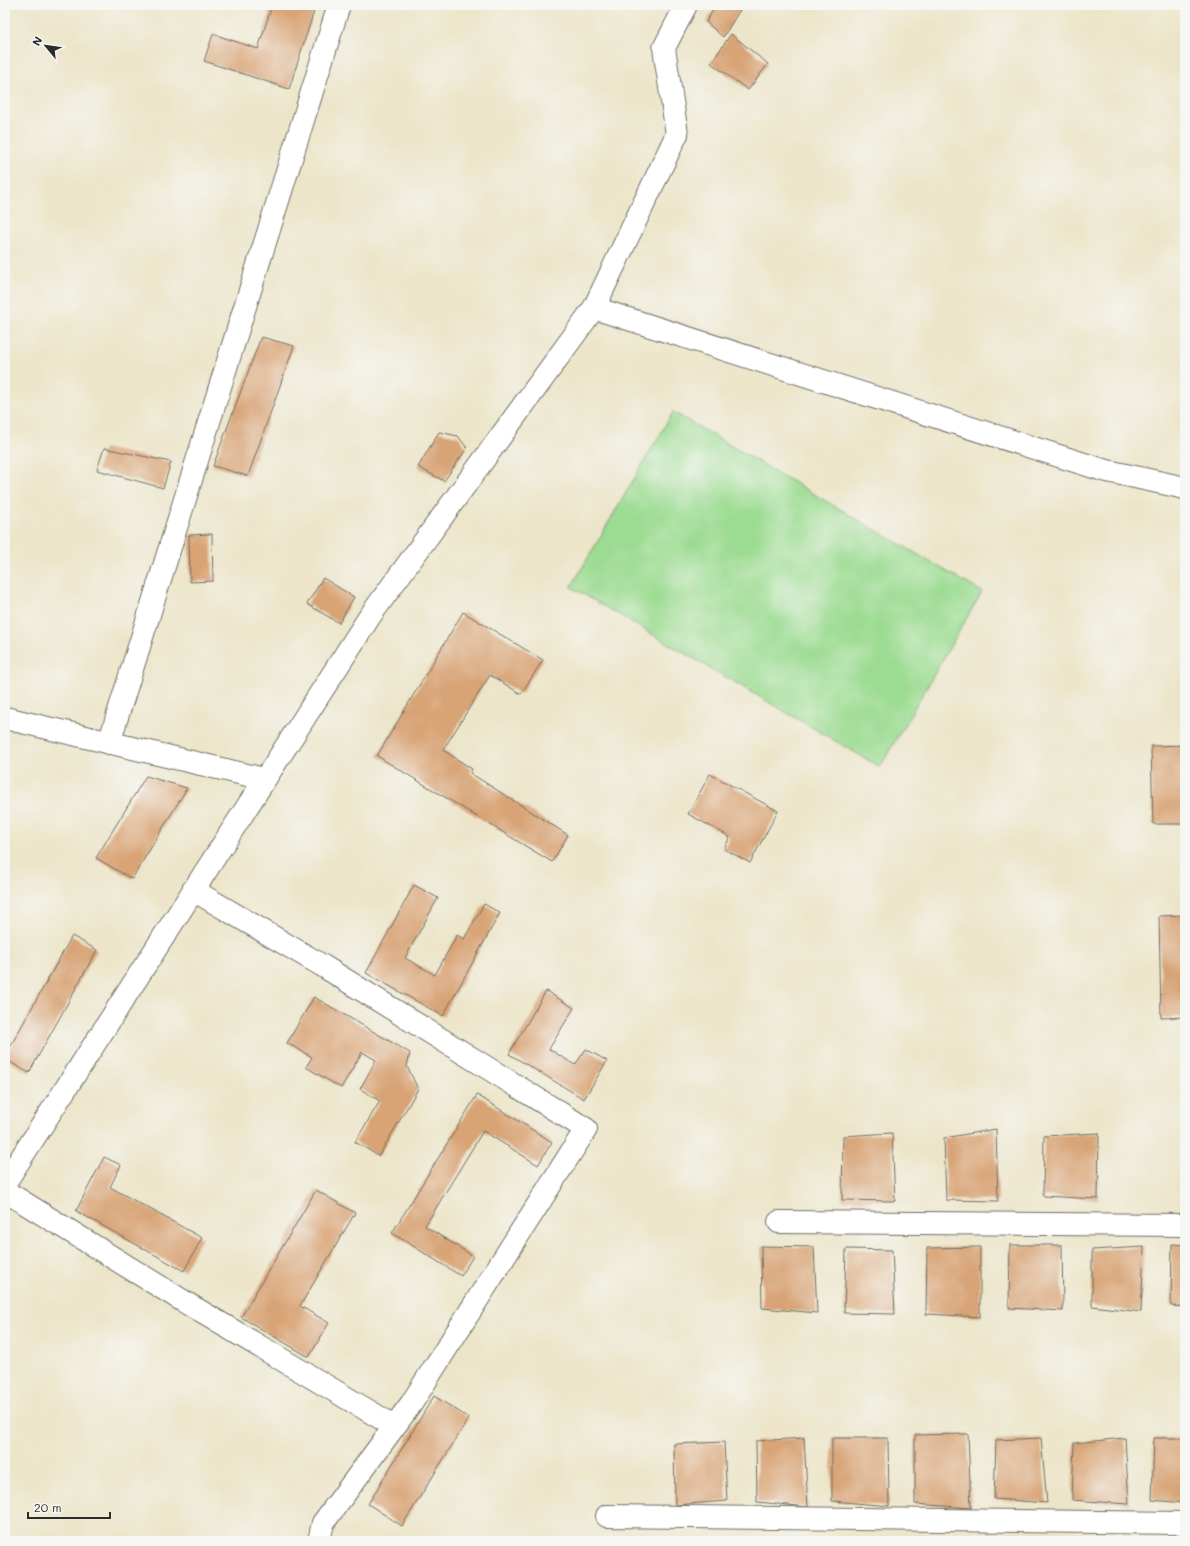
<svg xmlns="http://www.w3.org/2000/svg" width="1190" height="1546" viewBox="0 0 1190 1546" font-family="Mali,sans-serif">
  <style>
    .green { fill: #9cdc92; stroke: #64845e }
    .building { fill: #d8a375 }
    .lines { fill: none; stroke-linecap: round; stroke-linejoin: round }
    .minor-casing { stroke: #6f6c62; stroke-width: 24 }
    .minor { stroke: #fff; stroke-width: 22 }
  </style>
  <rect width="100%" height="100%" fill="#f6f6f2"/>
  <filter id="ink" filterUnits="userSpaceOnUse"><feTurbulence type="fractalNoise" baseFrequency=".025" numOctaves="2"/><feDisplacementMap in="SourceGraphic" scale="8" xChannelSelector="R" yChannelSelector="G"/><feConvolveMatrix kernelMatrix="1 2 1 2 8 2 1 2 1" color-interpolation-filters="sRGB"/></filter>
  <filter id="wash" filterUnits="userSpaceOnUse"><feTurbulence type="fractalNoise" baseFrequency=".012" numOctaves="4" result="noise"/><feDisplacementMap in="SourceGraphic" scale="16" xChannelSelector="R" yChannelSelector="G"/><feGaussianBlur stdDeviation="0.9" result="paint"/><feColorMatrix in="noise" values="0 0 0 0 0 0 0 0 0 0 0 0 0 0 0 0 0 1.4 0 .05"/><feComposite in="paint" operator="in"/></filter>
  <g filter="url(#wash)">
    <rect width="100%" height="100%" fill="#ece5c9"/>
    <path class="green" d="M673 412 982 592 880 767 571 587Z"/>
    <g id="blocks">
      <path class="building" d="M272 5H316L289 89 204 61 213 34 258 49Z
        M716 5H743L723 37 706 22Z
        M731 34 768 64 748 90 711 63Z
        M261 337 294 346 248 476 213 466Z
        M439 432 458 436 467 448 444 481 418 467Z
        M104 448 171 462 163 488 97 470Z
        M212 534 213 581 190 582 189 535Z
        M323 578 354 597 339 623 307 604Z
        M463 612 543 660 521 694 490 675 443 750 472 769 470 773 568 835 552 862 377 756Z
        M1185 745V824H1153L1151 746Z
        M710 774 778 811 750 863 724 849 730 837 688 814Z
        M146 776 187 788 132 879 96 858Z
        M414 885 438 898 405 958 435 975 457 935 464 939 484 904 500 913 443 1016 366 973Z
        M1185 915V1017L1161 1018 1159 916Z
        M72 936 97 950 29 1073 5 1059V1056Z
        M546 991 574 1008 549 1049 575 1065 586 1049 607 1061 584 1099 509 1054Z
        M314 997 410 1053 407 1066 418 1089 379 1156 355 1142 380 1101 360 1089 376 1060 362 1052 341 1088 306 1067 312 1057 287 1043Z
        M477 1095 552 1142 538 1165 483 1131 425 1226 473 1256 461 1276 392 1233Z
        M996 1129 998 1201 946 1200 944 1138Z
        M892 1133 895 1201 842 1200 843 1136Z
        M1099 1133 1098 1199 1043 1196 1044 1136Z
        M104 1157 121 1165 110 1187 202 1238 184 1271 76 1211Z
        M316 1190 355 1213 300 1306 329 1323 309 1357 241 1317Z
        M1172 1244 1185 1245V1307L1171 1306Z
        M1010 1245H1062L1063 1311 1009 1308Z
        M761 1246 814 1247 817 1313 762 1308Z
        M980 1247V1317L926 1314 927 1248Z
        M1144 1247 1141 1312 1092 1306V1250Z
        M846 1249 892 1250 895 1314 844 1313Z
        M434 1396 469 1418 402 1526 368 1504Z
        M968 1434 971 1508 915 1504V1435Z
        M804 1438 808 1507 757 1502 756 1441Z
        M832 1438H888L889 1506 832 1501Z
        M1041 1438 1047 1503 994 1499 996 1440Z
        M1125 1438 1129 1504 1072 1500 1074 1443Z
        M1154 1438H1185V1503L1152 1500Z
        M724 1442 727 1501 675 1505 674 1444Z"/>
    </g>
  </g>
  <g filter="url(#ink)">
    <use href="#blocks" fill-opacity="0" stroke="#6f6c62" stroke-width="1"/>
    <g class="lines">
      <g class="minor-casing">
        <path id="minor" d="M594 308 677 134 664 48 686 5
          M5 718 264 779
          M109 743 339 5
          M193 890 323 966 586 1129 411 1404 323 1523 319 1541
          M5 1183 370 616 594 308 1103 470 1185 488
          M5 1191 188 1304 394 1426
          M779 1222 1185 1225
          M607 1516 1185 1523"/>
      </g>
      <use href="#minor" class="minor"/>
    </g>
  </g>
  <rect width="1190" height="1546" fill="none" stroke="#f6f6f2" stroke-width="20"/>
  <g transform="translate(46 46) rotate(299)" stroke="#f6f6f2" stroke-width="3" paint-order="stroke">
  <path d="M0-3L7 15L0 10L-7 15Z" fill="#2b2b2b"/>
  <text y="-6" font-size="11" font-weight="bold" text-anchor="middle" fill="#2b2b2b">N</text>
  </g>
  <path d="M28 1512v6h82v-6" fill="none" stroke="#2b2b2b" stroke-width="2"/>
  <text x="34" y="1512" font-size="12" fill="#2b2b2b" stroke="#f6f6f2" stroke-width="3" paint-order="stroke">20 m</text>
</svg>
